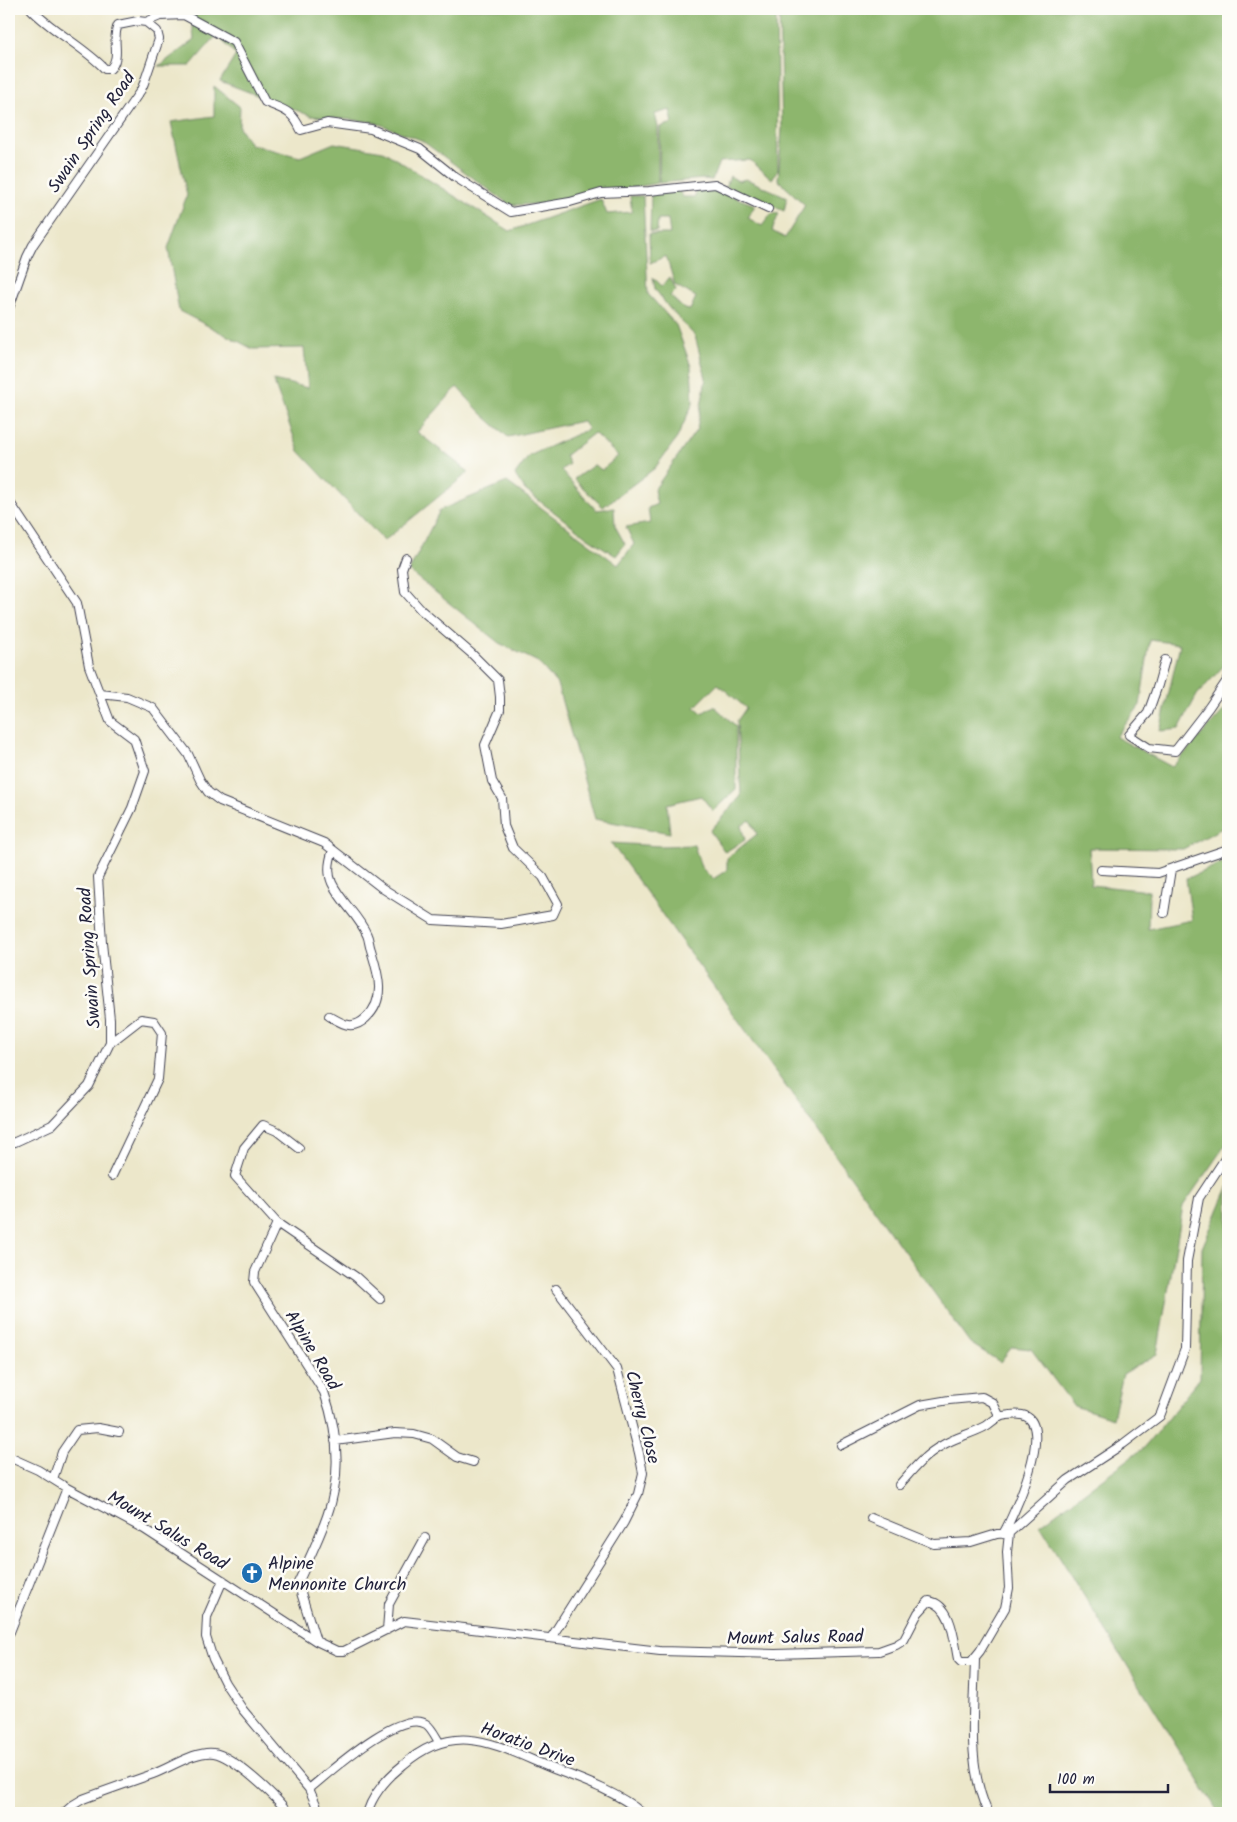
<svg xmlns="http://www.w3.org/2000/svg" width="1237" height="1822" viewBox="0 0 1237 1822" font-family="Kalam,sans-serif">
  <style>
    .forest { fill: #8db66d; stroke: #586c54 }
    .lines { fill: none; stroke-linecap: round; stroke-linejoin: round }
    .minor-casing { stroke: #404050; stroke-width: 10 }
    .minor { stroke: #fff; stroke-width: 8 }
    .labels { text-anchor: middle; stroke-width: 5; stroke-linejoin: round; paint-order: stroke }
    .street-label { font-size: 18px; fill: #22223b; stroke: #fdfcf7 }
    .poi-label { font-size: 18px; fill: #22223b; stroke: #fdfcf7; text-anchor: start }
  </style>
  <rect width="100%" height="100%" fill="#fdfcf7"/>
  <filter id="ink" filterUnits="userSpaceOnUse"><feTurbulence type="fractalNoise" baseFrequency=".02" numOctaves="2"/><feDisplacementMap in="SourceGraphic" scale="10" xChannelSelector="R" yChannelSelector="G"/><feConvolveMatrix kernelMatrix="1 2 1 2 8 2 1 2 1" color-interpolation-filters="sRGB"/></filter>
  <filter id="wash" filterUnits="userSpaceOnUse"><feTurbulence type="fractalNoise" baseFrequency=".0096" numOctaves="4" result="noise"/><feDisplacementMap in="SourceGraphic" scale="20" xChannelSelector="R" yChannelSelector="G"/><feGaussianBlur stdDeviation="1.12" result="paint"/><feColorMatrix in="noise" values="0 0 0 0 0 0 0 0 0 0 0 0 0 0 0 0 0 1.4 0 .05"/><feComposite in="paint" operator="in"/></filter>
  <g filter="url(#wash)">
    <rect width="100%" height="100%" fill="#ece7ca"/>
    <path class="forest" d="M191 9H776L778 170 772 179 750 160 719 162 712 180 703 179 659 183 660 127 673 123 670 110 655 114 658 127V183L541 204 510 205 421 140 374 122 311 116 220 81 236 55 217 35 190 66H159L194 40Z
      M779 9H1228V661L1197 695 1179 729 1160 731 1180 644 1150 640 1140 705 1116 737 1172 767 1228 706V825L1183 849 1089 848 1091 885 1149 891 1148 929 1192 920 1186 879 1228 860V1141L1183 1206 1157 1354 1123 1374 1113 1418 1074 1406 1031 1349 1012 1347 1000 1362 970 1343 611 843 660 846 694 845 701 867 713 879 727 870V858L757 834 750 820 741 826 745 840 725 852 710 831 741 796 737 721 746 708 718 684 695 707 702 713 714 706 736 726V789L713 811 701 796 667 804 670 833 595 819 557 684 538 662 499 643 409 571 440 510 507 482 618 565 634 544 626 527 650 523 648 508 657 504 654 490 697 429 706 378 695 336 669 308 655 289 653 277 662 286 670 277 676 290 670 296 684 309 690 310 696 297 675 285 666 256 650 263 649 234H670L668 219H658L657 231 650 232 651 193 678 190 683 197H695L696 189H713L755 205 748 218 762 226 771 214 779 213 772 231 785 238 805 205 778 180 782 129Z
      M214 86 240 107 239 127 250 144 300 157 334 143 383 151 510 231 601 199 607 214 632 212 630 196H643L648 294 676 325 691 366 693 403 677 438 655 468 603 507 574 479 594 465 602 470 618 456 594 433 565 456 569 464 561 470 596 510 614 508 615 526 625 544 616 556 587 537 525 490 515 475 529 456 588 429 582 421 508 437 482 414 457 387 417 432 469 472 384 541 299 451 273 380 308 388 304 348 253 349 179 311 168 248 187 195 171 122 214 116Z
      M730 176 738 181 746 179 787 197 784 211 726 186Z
      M1228 1187V1813H1219L1040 1525 1145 1447 1200 1378 1202 1248Z"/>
  </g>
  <g filter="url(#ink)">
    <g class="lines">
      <g class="minor-casing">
        <path id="minor" d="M146 22 160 16 184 15 234 42 265 102C284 110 292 110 301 130L327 123 371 129 420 149 455 177 511 212 570 202 601 193 649 191 715 184 768 209
          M9 308 27 257 33 245 141 90 144 83 159 39 157 31 146 22 138 21 118 25C111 39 122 57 110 69H105C83 46 53 32 31 9
          M9 501 77 603 89 666 110 721 134 739 145 771 132 808 98 877 102 943 110 1019V1043L89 1086 52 1125 15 1142 9 1143
          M1165 660 1158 685 1148 713 1129 735 1149 748 1175 751 1209 707 1228 679
          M100 694 127 697 153 708 188 754 200 780 208 792 220 801 324 843 382 888 433 920 501 924 553 915 558 904 543 877 513 848 504 826 502 798 492 781 485 745 500 710V697L498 680 472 654 421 610 405 592 402 569 406 558
          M1101 870 1158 873 1228 849
          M1164 913 1171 869
          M329 1016C343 1024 352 1031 366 1018 387 999 378 973 371 950 369 945 369 939 367 935 359 916 341 902 332 883 327 872 329 861 333 850
          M110 1043 141 1019 154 1021 162 1033 158 1079 112 1176
          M299 1148 277 1131 263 1125 244 1148 235 1176 277 1223 356 1277 380 1299
          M277 1223 255 1272 254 1282 324 1392C338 1432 342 1475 327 1516 319 1539 308 1561 298 1583L316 1641
          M335 1441 395 1433 414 1434 432 1439 457 1457 473 1462
          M841 1445 920 1405 949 1400 982 1397 993 1403 1000 1417
          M9 1457 38 1470 67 1488 144 1529 316 1641 337 1651H344L404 1621 660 1651 775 1654 879 1651 896 1645 904 1640 918 1613 929 1601C952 1605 954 1640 958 1659L961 1662H971L980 1651 1005 1608 1009 1588 1007 1552 1009 1533 1068 1480 1123 1444 1160 1416 1185 1349 1187 1261 1199 1198 1228 1154
          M53 1479 62 1452 77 1430 98 1428 119 1432
          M899 1485C911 1472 924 1455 941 1446 955 1437 972 1434 986 1426 991 1423 994 1419 999 1417 1004 1415 1017 1414 1022 1415 1057 1422 1013 1517 1003 1534
          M871 1518 934 1544 971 1542 997 1534 1007 1533
          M223 1580 207 1617 206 1637 213 1659 225 1683 243 1710 309 1789 320 1813
          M387 1630 389 1604 425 1538
          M10 1632 67 1488
          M551 1638 624 1522 638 1494 643 1473 639 1453 617 1369 556 1289
          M975 1659C974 1711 966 1764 988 1813
          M309 1789C329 1773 399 1708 426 1724 431 1727 436 1737 439 1742
          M64 1813 73 1805 83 1799C107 1790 130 1782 153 1774 170 1768 196 1750 214 1753 233 1756 277 1797 288 1813
          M367 1813C373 1794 388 1777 403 1765 457 1718 497 1746 554 1769 583 1780 619 1793 642 1813"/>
      </g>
      <use href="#minor" class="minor"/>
    </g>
  </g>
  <defs>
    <g id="church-disc" transform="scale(1.125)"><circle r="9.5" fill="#1f6fb2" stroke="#fdfcf7"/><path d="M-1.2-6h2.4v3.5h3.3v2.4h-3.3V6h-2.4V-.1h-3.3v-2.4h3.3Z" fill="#fff"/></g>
  </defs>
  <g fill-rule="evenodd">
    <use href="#church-disc" x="252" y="1573"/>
  </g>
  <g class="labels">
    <g class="street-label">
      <text transform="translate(91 132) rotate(-56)" y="6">Swain Spring Road</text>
      <text transform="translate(89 958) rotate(-94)" y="6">Swain Spring Road</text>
      <text transform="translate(313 1350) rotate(59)" y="6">Alpine Road</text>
      <text transform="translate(643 1417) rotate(76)" y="6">Cherry Close</text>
      <text transform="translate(168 1530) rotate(31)" y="6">Mount Salus Road</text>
      <text transform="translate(795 1637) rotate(-1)" y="6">Mount Salus Road</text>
      <text transform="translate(528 1744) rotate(20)" y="6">Horatio Drive</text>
    </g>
    <g class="poi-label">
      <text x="268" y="1569">Alpine<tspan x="268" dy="21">Mennonite Church</tspan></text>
    </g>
  </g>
  <rect width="1237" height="1822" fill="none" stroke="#fdfcf7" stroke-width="30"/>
  <path d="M1050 1784v8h118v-8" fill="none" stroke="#22223b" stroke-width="2.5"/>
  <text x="1057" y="1784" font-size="15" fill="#22223b" stroke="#fdfcf7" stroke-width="4" paint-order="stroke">100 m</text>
</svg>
